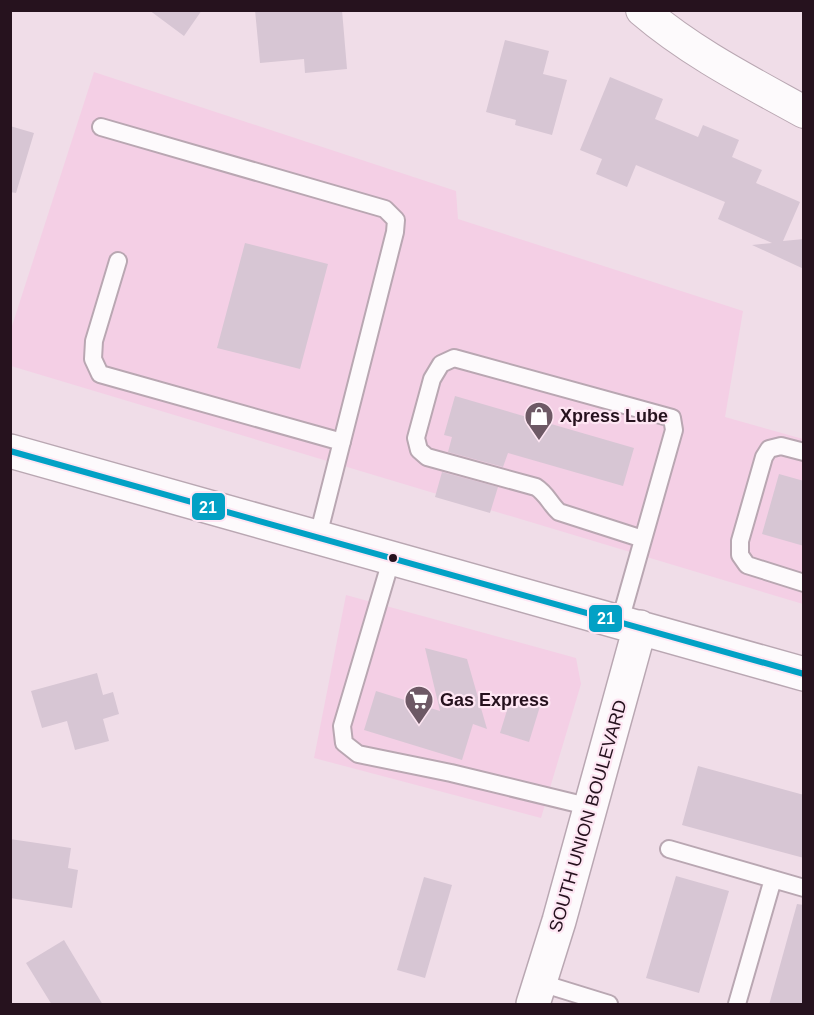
<svg xmlns="http://www.w3.org/2000/svg" width="814" height="1015" viewBox="0 0 814 1015" font-family="Arial,sans-serif">
  <style>
    .built { fill: #f4cfe5 }
    .building { fill: #d7c6d4 }
    .lines { fill: none; stroke-linecap: round; stroke-linejoin: round }
    .service-casing { stroke: #b9a7b2; stroke-width: 20 }
    .minor-casing { stroke: #b9a7b2; stroke-width: 34 }
    .secondary-casing { stroke: #b9a7b2; stroke-width: 36 }
    .service { stroke: #fdfafc; stroke-width: 16 }
    .minor { stroke: #fdfafc; stroke-width: 32 }
    .secondary { stroke: #fdfafc; stroke-width: 33 }
    .bus-1-casing { stroke: #fee6f3; stroke-width: 10 }
    .bus-1 { stroke: #02a1c5; stroke-width: 6 }
    .bus-dot { fill: #26121e; stroke: #fee6f3; stroke-width: 2 }
    .labels { text-anchor: middle; stroke-width: 4.5; stroke-linejoin: round; paint-order: stroke }
    .poi-label { font-size: 18px; font-weight: bold; fill: #26121e; stroke: #fee6f3; text-anchor: start }
    .street-label { font-size: 18px; fill: #26121e; stroke: #fee6f3 }
    .line-badge { stroke: #fee6f3; stroke-width: 2 }
    .badge-label { font-size: 16px; text-anchor: middle; font-weight: bold; fill: #fff }
  </style>
  <rect width="100%" height="100%" fill="#f0dde8"/>
  <path class="built" d="M94 72 456 191 458 219 743 311 725 417 803 439V604L11 366V329Z
    M346 595 576 658 581 684 541 818 314 758Z"/>
  <path class="building" d="M149 10H202L184 36Z
    M255 10H342L347 69 305 73 304 59 260 63Z
    M505 40 549 51 543 74 567 80 552 135 515 125 516 120 486 112Z
    M610 77 663 99 655 119 698 137 703 125 739 140 732 157 762 170 756 183 800 202 783 241 804 239V269L752 245 772 243 718 219 725 202 636 165 627 187 596 174 602 159 580 150Z
    M10 126 34 133 16 193 10 192Z
    M245 243 328 264 300 369 217 348Z
    M455 396 634 448 623 486 508 453 503 467 448 452 452 437 444 435Z
    M442 472 498 487 490 513 435 497Z
    M779 474 804 481V546L762 534Z
    M425 648 467 659 487 729 473 724 462 760 364 730 376 691 440 711Z
    M97 673 103 695 113 692 119 714 103 719 109 741 75 750 67 721 42 728 31 691Z
    M512 694 541 703 529 742 500 733Z
    M698 766 804 795V858L682 825Z
    M10 839 71 848 68 868 78 870 72 908 10 898Z
    M676 876 729 891 699 993 646 978Z
    M424 877 452 885 425 978 397 970Z
    M797 904 804 905V1005H769Z
    M64 940 103 1005H52L26 963Z"/>
  <g class="lines">
    <g class="service-casing">
      <path id="service" d="M101 127 385 209 396 220 395 232 318 536
        M118 261 94 341 93 359 100 374 342 442
        M804 452 781 446 769 449 764 457 740 541V555L747 565 804 583
        M392 557 342 726 344 743 358 754 451 773 591 807
        M620 621 674 430 672 418 454 358 441 364 432 379 416 438 419 450 427 457 536 487C547 494 550 504 559 512L643 539
        M669 849 804 888
        M541 983 609 1004
        M737 1004 773 879"/>
    </g>
    <g class="minor-casing">
      <path id="minor" d="M642 10C691 52 748 81 804 112"/>
    </g>
    <g class="secondary-casing">
      <path id="secondary" d="M10 451 804 674
        M533 1004 559 921 640 627"/>
    </g>
    <use href="#service" class="service"/>
    <use href="#minor" class="minor"/>
    <use href="#secondary" class="secondary"/>
    <g class="bus-1-casing">
      <path id="bus-1" d="M10 451 804 674"/>
    </g>
    <use href="#bus-1" class="bus-1"/>
  </g>
  <defs>
    <g id="shop-pin" transform="scale(1.5)"><path d="M0 17L-7.5 6A9.5 9.5 0 1 1 7.5 6Z" fill="#6d5965" stroke="#fee6f3"/><path d="M-5-2.5h2.3a2.7 3.5 0 0 1 5.4 0H5L5.5 6h-11ZM-1.5-2.5h3a1.5 2.3 0 0 0-3 0Z" fill="#fff"/></g>
    <g id="supermarket-pin" transform="scale(1.5)"><path d="M0 17L-7.5 6A9.5 9.5 0 1 1 7.5 6Z" fill="#6d5965" stroke="#fee6f3"/><path d="M-6-5.5h2.5l.6 2H6L4.5 2H-2.5L-4.4-4H-6ZM-1.5 3.2a1.3 1.3 0 1 0 .1 0ZM3 3.2a1.3 1.3 0 1 0 .1 0Z" fill="#fff"/></g>
  </defs>
  <g fill-rule="evenodd">
    <use href="#shop-pin" x="539" y="416"/>
    <use href="#supermarket-pin" x="419" y="700"/>
  </g>
  <circle class="bus-dot" cx="393" cy="558" r="5"/>
  <g class="labels">
    <g class="poi-label">
      <text x="560" y="422">Xpress Lube</text>
      <text x="440" y="706">Gas Express</text>
    </g>
    <g class="street-label">
      <text transform="translate(588 816) rotate(-74)" y="6">SOUTH UNION BOULEVARD</text>
    </g>
  </g>
  <g class="line-badge">
    <rect x="191" y="492" width="35" height="29" rx="6" fill="#02a1c5"/>
    <rect x="588" y="604" width="35" height="29" rx="6" fill="#02a1c5"/>
  </g>
  <g class="badge-label">
    <text x="208" y="513">21</text>
    <text x="606" y="624">21</text>
  </g>
  <rect width="814" height="1015" fill="none" stroke="#26121e" stroke-width="24"/>
</svg>
